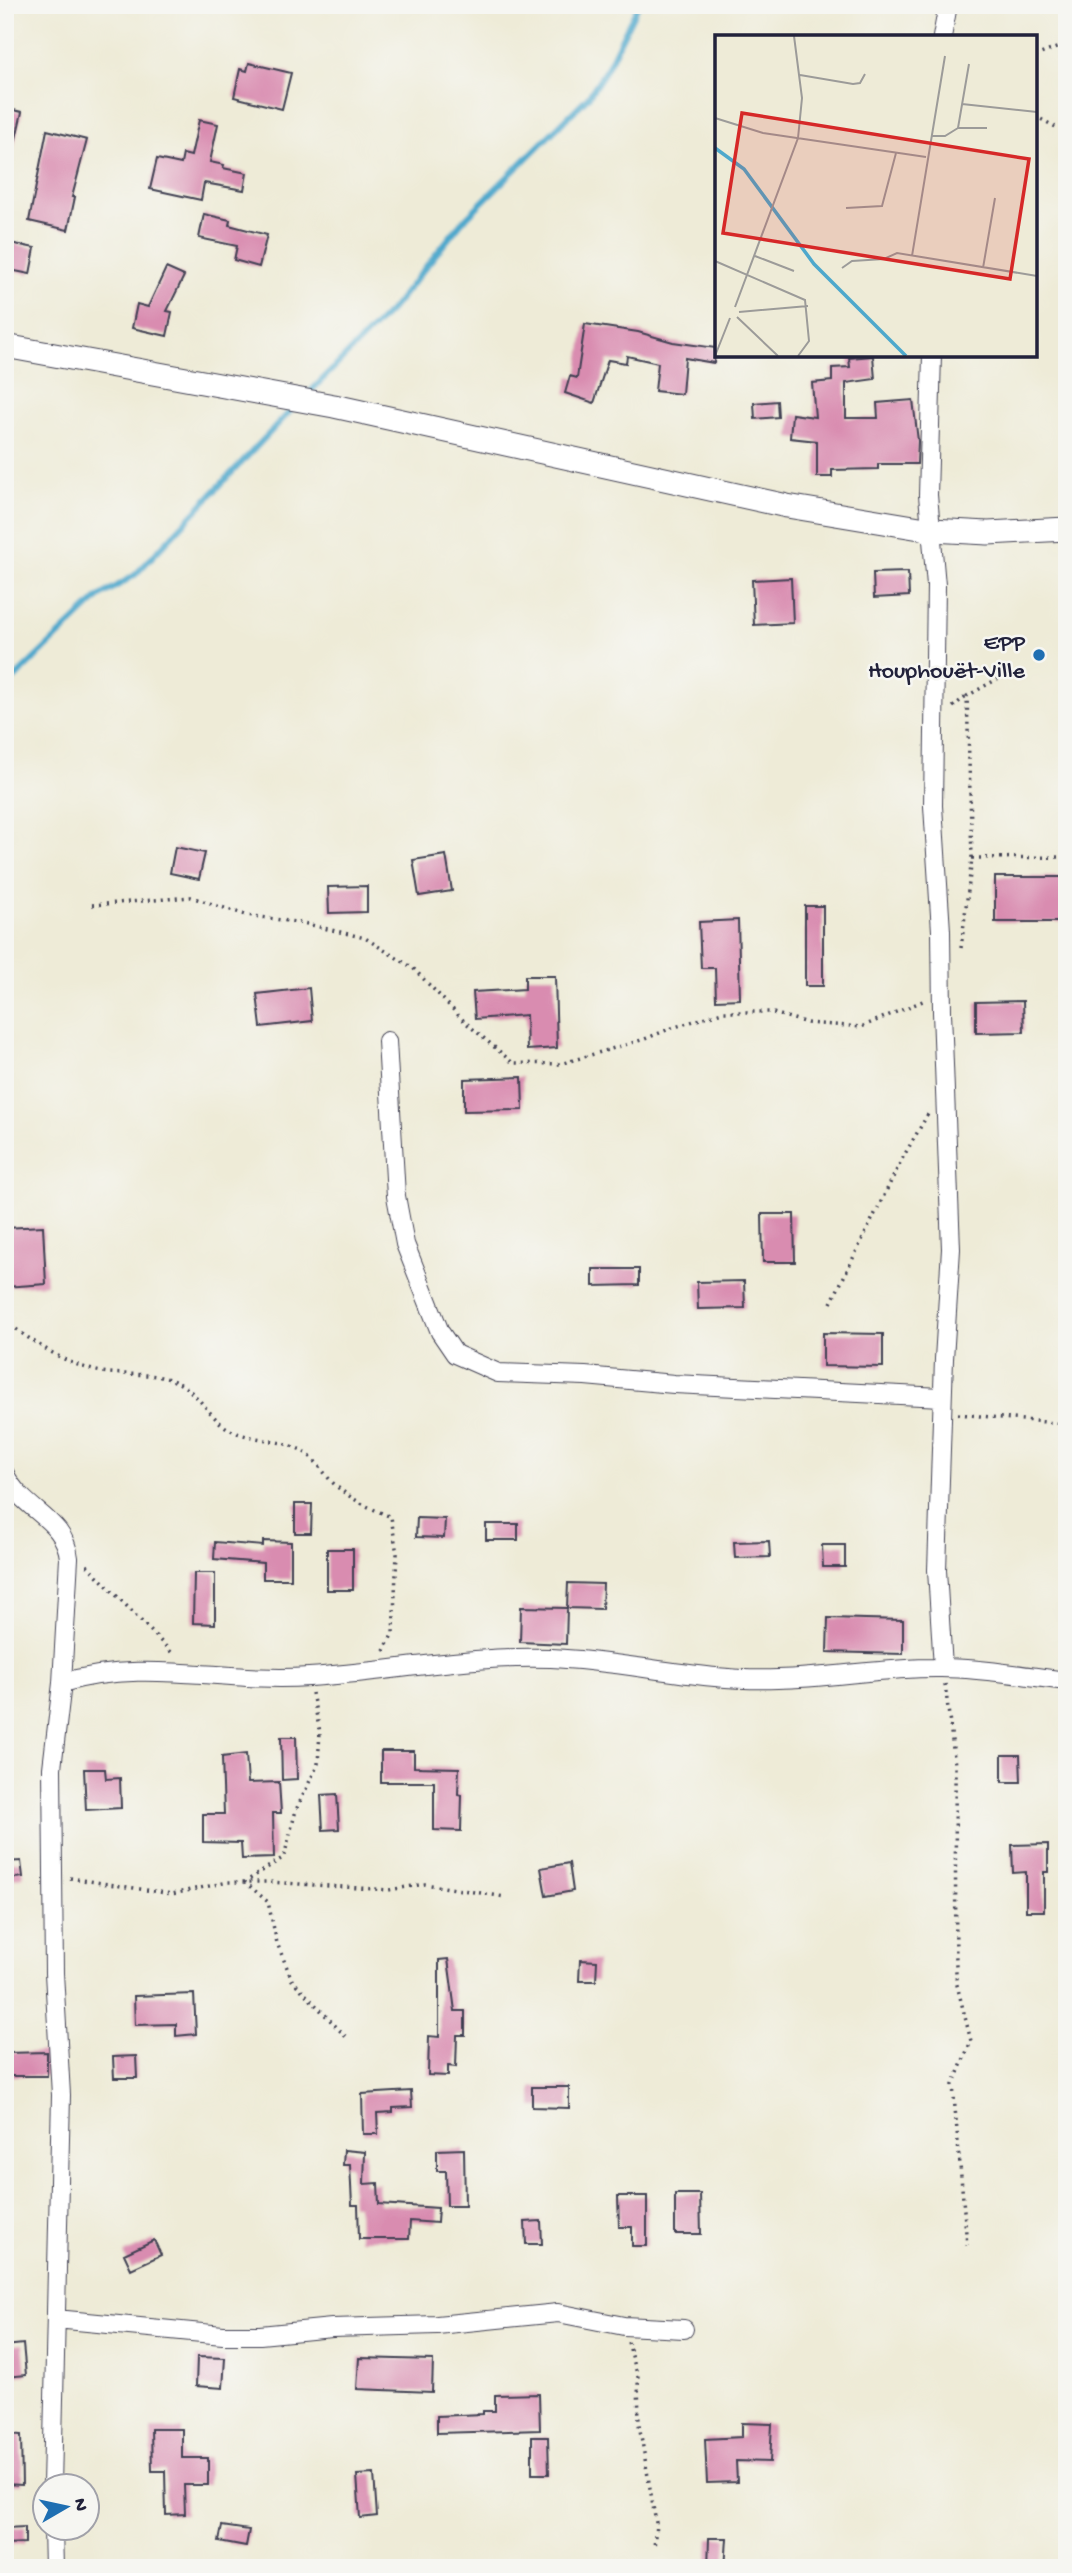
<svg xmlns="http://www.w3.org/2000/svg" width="1072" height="2573" viewBox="0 0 1072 2573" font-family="'Gochi Hand',sans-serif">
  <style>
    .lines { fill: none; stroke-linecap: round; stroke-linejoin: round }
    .stream { stroke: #4ea8cc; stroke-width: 6 }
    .building { fill: #d98cb0 }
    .minor-casing { stroke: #414052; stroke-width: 20 }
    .tertiary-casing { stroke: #414052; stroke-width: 25 }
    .path { stroke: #414052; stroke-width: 3.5; stroke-dasharray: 2 5; stroke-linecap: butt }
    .minor { stroke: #fff; stroke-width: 18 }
    .tertiary { stroke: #fff; stroke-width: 23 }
    .poi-dot { fill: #1f6fb2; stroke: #f6f6f2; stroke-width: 2.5 }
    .labels { text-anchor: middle; stroke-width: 5; stroke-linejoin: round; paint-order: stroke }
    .poi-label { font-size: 24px; fill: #22223b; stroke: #f6f6f2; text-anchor: end }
    .inset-river { fill: none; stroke: #4ea8cc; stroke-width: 3.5 }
    .inset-road { fill: none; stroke: #9c9b99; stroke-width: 2 }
    .view { fill: #d62828; fill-opacity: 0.15; stroke: #d62828; stroke-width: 3.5 }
    .inset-edge { fill: none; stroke: #22223b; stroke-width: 3.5 }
  </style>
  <rect width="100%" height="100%" fill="#f6f6f2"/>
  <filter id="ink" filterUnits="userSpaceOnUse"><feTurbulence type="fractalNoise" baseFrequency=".0143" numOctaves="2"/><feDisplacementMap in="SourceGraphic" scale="14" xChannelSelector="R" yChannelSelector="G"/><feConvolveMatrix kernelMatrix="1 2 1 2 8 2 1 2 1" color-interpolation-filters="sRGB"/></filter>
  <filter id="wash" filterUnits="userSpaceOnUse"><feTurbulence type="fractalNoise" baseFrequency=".00686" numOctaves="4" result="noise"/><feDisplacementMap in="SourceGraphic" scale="28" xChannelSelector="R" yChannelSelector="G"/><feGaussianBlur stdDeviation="1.57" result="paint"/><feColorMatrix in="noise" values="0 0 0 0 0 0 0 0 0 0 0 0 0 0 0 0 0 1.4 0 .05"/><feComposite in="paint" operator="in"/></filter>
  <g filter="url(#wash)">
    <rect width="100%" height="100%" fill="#eeebd7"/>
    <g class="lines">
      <path class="stream" d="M308 394 391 310 461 223 588 97 607 68 638 5
        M5 687 99 597 135 575 297 404"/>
    </g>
    <g id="blocks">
      <path class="building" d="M249 63 291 73 282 109 234 97 240 69 247 71Z
        M5 108 22 112 12 156H5Z
        M199 120 218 124 210 162 224 165 223 168 247 173 244 190 204 183 201 200 150 189 157 159 181 164 183 154 191 156Z
        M47 130 87 140 72 197H75L68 230 29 221Z
        M204 214 230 220 229 225 267 235 259 267 234 260 237 246 199 238Z
        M5 242 35 248 30 274 5 269Z
        M166 268 184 276 167 311 172 312 167 336 132 328 137 304 148 307Z
        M585 324 638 332 673 342 716 348 714 363 685 358 682 394 655 391 658 363 627 356 626 363 608 360 594 403 565 393 570 376 577 378Z
        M873 356 875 379 846 383V418H878L877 403 913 400 918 441 917 464H878V469L832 470V477H817V441L790 438 792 414 815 417 812 383 832 381V368L850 367 849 358Z
        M777 401 778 417 755 419 754 403Z
        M908 572 909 596 874 598 873 573Z
        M791 578 793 623 754 625 752 580Z
        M175 847 205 853 199 879 170 873Z
        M446 855 452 891 419 896 413 860Z
        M995 877H1065L1066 922H995Z
        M367 886V912L329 913 328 887Z
        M805 906H823V986H805Z
        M738 920 740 999 716 1000 715 968H701L699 922Z
        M525 976H555L557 1048 527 1050 526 1015 475 1019 473 992 525 989Z
        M309 988 312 1021 261 1027 257 994Z
        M1023 1001 1024 1032 976 1033V1002Z
        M522 1077 523 1110 464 1111V1079Z
        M762 1214H794L795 1262H763Z
        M43 1226 46 1284 5 1287V1228Z
        M593 1269H639V1285L593 1286Z
        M744 1281 745 1308 698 1309 697 1282Z
        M823 1333 883 1334V1367L823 1366Z
        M295 1504H312L311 1533H295Z
        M417 1518 445 1519 444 1538 416 1537Z
        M486 1524H518V1540H486Z
        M263 1541 291 1542V1579H263V1563L214 1559 215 1542 263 1546Z
        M769 1541 770 1557 735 1558 734 1542Z
        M822 1545H845V1567H823Z
        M327 1549H353V1590H327Z
        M194 1573H215V1624L193 1623Z
        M568 1583 603 1584 602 1609 567 1608Z
        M521 1607 567 1608 566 1644 520 1642Z
        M828 1618 903 1620V1654L827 1652Z
        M281 1737H296L297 1779 282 1780Z
        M381 1751H414V1767L459 1768 458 1794 462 1795 461 1831 434 1830V1782H381Z
        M246 1754 248 1783 279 1782 281 1813H273L274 1858 242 1859 241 1843 203 1842V1814H224L222 1757Z
        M1002 1755H1020L1021 1782H1002Z
        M84 1769H105L106 1779 120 1778 121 1808 86 1810Z
        M337 1794 339 1829 323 1830 321 1795Z
        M1048 1844V1872H1044V1911H1026V1872L1013 1873 1012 1845Z
        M21 1861 23 1877 5 1879V1862Z
        M569 1863 573 1891 546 1896 541 1868Z
        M448 1959 455 2011H465V2035H457L456 2067 448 2066V2076L428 2075 429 2036 439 2037V1960Z
        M580 1960 597 1961 596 1981H579Z
        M194 1994 196 2034 176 2036V2024L135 2025 134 1996Z
        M47 2052V2076H9L8 2053Z
        M136 2056 137 2078H114L113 2057Z
        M532 2087H569V2108L532 2107Z
        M411 2091 412 2107 393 2108V2112L377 2113 378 2134H363L362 2094Z
        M464 2149 465 2206H447L446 2171H437V2150Z
        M344 2150 365 2152 364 2184 378 2183 379 2204 438 2208 437 2223 410 2221 409 2239H359L358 2205H352L350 2165H343Z
        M675 2194H700L701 2234H675Z
        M618 2196H647V2246H632V2227H619Z
        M541 2221 542 2244H526L525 2222Z
        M154 2240 161 2255 131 2269 124 2254Z
        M23 2344 26 2375 5 2377V2346Z
        M197 2357 225 2358 223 2388 196 2386Z
        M359 2358 433 2360 432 2392 357 2389Z
        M539 2394 540 2430 437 2433V2416L483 2414V2411H495V2395Z
        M742 2423 772 2424 770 2462 736 2461 737 2482 707 2483 705 2439 742 2437Z
        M151 2429H182V2458H208V2485H184L185 2514 166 2515 165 2471H152Z
        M5 2434 21 2435 22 2485 5 2484Z
        M532 2437H548L549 2474H532Z
        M374 2474 377 2516 360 2518 357 2475Z
        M222 2526 249 2530 246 2546 219 2541Z
        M25 2527V2543L5 2544V2528Z
        M709 2538H727L725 2568H708Z"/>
    </g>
  </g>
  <g filter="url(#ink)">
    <use href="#blocks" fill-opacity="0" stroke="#414052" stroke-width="2"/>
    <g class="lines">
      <g class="minor-casing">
        <path id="minor" d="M942 37 948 5
          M932 355 928 495 936 585 933 806 941 931 942 1012 951 1249 944 1359 937 1570 943 1668
          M387 1041 396 1196 405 1244 440 1332 455 1354 498 1373 585 1376 674 1384 942 1397
          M5 1474C22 1511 65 1518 69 1558L62 1683 52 1768 54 1973 61 2095 52 2486
          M62 1683C144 1658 225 1683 309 1677 390 1672 470 1655 551 1658 627 1661 701 1682 777 1679 832 1678 886 1667 941 1668 982 1668 1025 1676 1067 1681
          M56 2319 223 2335H260L332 2328 437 2325 558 2313 624 2326 684 2329
          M53 2528 54 2568"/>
      </g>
      <g class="tertiary-casing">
        <path id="tertiary" d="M5 346 334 406 787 506 932 530 988 533 1067 529"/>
      </g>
      <path class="path" d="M1035 56 1067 44
        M1035 116 1067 133
        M953 707 966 696
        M972 858 1067 857
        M92 905 191 897 246 915 303 923 365 938 413 968 465 1022 513 1063 560 1064 645 1039 669 1029 722 1012H770L807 1023 861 1027 925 1000
        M961 948 972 858 967 696 999 678
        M831 1303 902 1159 928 1114
        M5 1321C32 1341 60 1361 93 1370 121 1378 157 1369 182 1385 203 1398 213 1424 237 1433 257 1440 280 1440 299 1449 315 1457 321 1470 332 1482 349 1499 370 1508 391 1517L397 1554 393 1633 383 1653
        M958 1414 1067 1424
        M87 1565 174 1655
        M945 1684 955 1765 956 1981 971 2041 953 2085 967 2245
        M312 1693 320 1732 318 1764 296 1810 284 1857 245 1882 268 1902 277 1943 292 1980 347 2038
        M70 1878 172 1894 228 1882H269L389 1890 425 1884 505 1897
        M628 2342 638 2377 639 2424 656 2523 654 2549"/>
      <use href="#minor" class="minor"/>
      <use href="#tertiary" class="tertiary"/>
    </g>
  </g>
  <circle class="poi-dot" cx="1039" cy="655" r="7"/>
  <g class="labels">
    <g class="poi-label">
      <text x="1025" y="649">EPP<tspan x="1025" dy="28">Houphouët-Ville</tspan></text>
    </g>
  </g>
  <g transform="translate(715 35)">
    <rect width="322" height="322" fill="#eeebd7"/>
    <path class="inset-river" d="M0 113 29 134 99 229 191 321"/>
    <path class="inset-road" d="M85 40 138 49 145 48 150 39M247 69 322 77M0 83 48 98 211 122M243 93H272M217 101H230L243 93 254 29M131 173 167 171 181 118M40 221 79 236M197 221 230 21M0 226 90 265 94 306 83 321M127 233 137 226 169 224 182 218 322 241M268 233 280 163M20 272 83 103 87 63 79 1M24 277 93 271M22 282 63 321M0 321 15 283"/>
    <path class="view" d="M27 78 314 124 295 244 8 198Z"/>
    <rect width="322" height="322" class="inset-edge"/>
  </g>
  <rect width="1072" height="2573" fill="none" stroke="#f6f6f2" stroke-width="28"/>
  <g transform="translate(66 2507) rotate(81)"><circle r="33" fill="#f6f6f2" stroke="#a1a1a9" stroke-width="2"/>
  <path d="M0-5L12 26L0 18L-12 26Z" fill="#1f6fb2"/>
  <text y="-10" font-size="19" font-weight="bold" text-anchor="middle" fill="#22223b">N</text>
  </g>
</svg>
